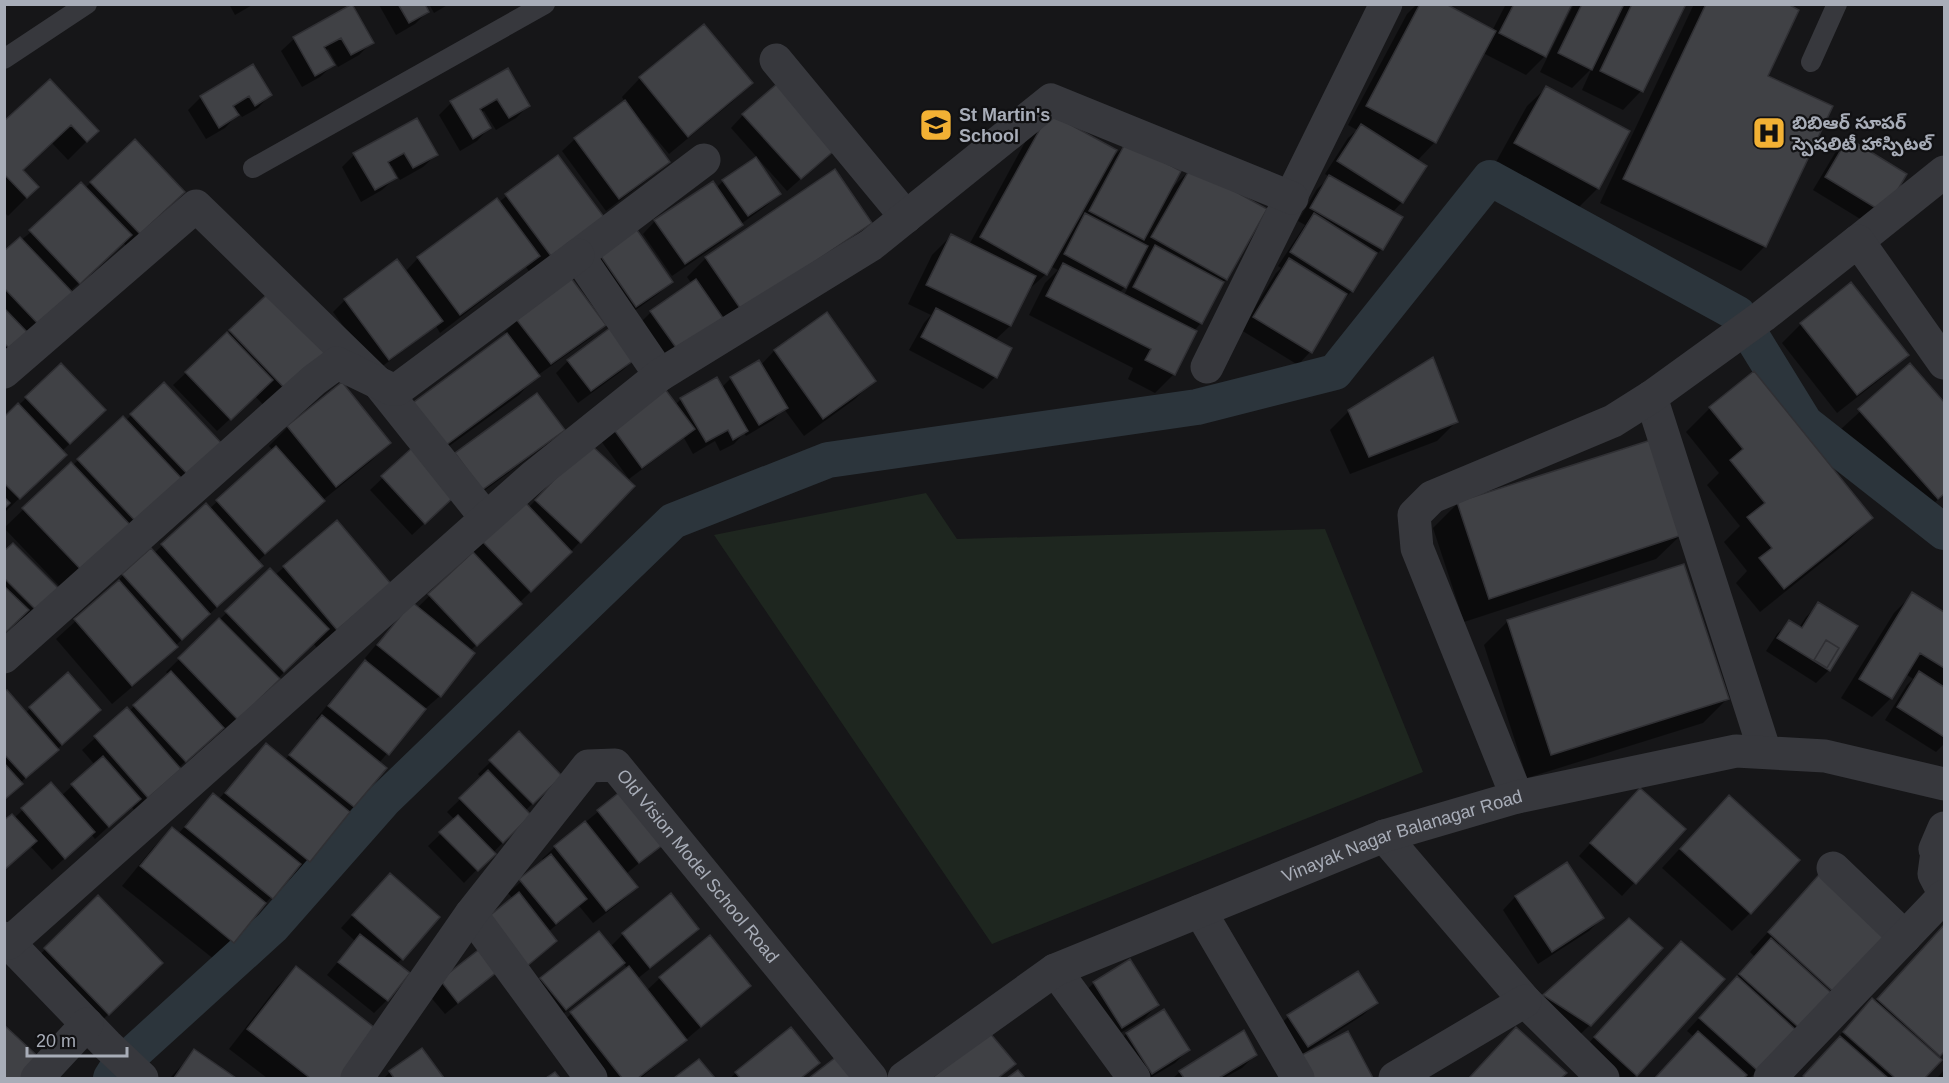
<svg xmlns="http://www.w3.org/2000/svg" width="1949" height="1083" viewBox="0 0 1949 1083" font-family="Helvetica,'Noto Sans Telugu',sans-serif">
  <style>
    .green { fill: #1e261f }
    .shadow { fill: #0007; fill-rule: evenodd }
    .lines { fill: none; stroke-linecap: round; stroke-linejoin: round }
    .canal { stroke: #2c353c; stroke-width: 36 }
    .building { fill: #404145; stroke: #303034; stroke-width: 1.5 }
    .service { stroke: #37383d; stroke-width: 20 }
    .minor { stroke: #37383d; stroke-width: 33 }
    .labels { text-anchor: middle; stroke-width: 4.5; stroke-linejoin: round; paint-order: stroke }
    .poi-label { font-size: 18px; font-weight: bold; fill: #a8adb8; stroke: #111113; text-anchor: start }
    .street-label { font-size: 18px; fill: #a8adb8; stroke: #111113 }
  </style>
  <rect width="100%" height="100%" fill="#161618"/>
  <path class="green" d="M926 493 957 539 1325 529 1423 772 992 944 714 535Z"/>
  <path class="shadow" d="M229 4H254L235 15Z
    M423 4 427 12 415 24 396 35 379 5Z
    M429 4H449L434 13Z
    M1417 4H1443L1492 31 1506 4H1570L1545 56 1526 75 1483 53 1435 142 1417 161 1425 166 1402 202 1392 213 1382 249 1370 261 1352 291 1342 301 1310 352 1298 365 1241 330 1276 273 1281 268 1278 266 1305 225 1298 221 1317 189 1330 177 1325 174 1348 138 1357 130 1348 125 1407 14Z
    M1574 4H1684L1641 91 1623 110 1582 90 1592 68 1572 88 1540 72Z
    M1694 4H1785L1766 76 1765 246 1741 271 1600 203Z
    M351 6 372 42 359 55 338 67 328 49 325 51 333 65 320 77 302 87 281 51 294 39Z
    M508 70 528 106 516 118 496 130 484 111 480 113 489 128 477 141 460 151 439 115 451 103Z
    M640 78 751 83 732 102 669 154 643 123 641 125 668 161 655 174 606 211 562 151 575 139 625 102 622 97Z
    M50 81 97 131 68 160 51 142 21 170 37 187 8 216 4 212V124Z
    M1546 88 1598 188 1579 207 1496 162 1527 106Z
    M270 95 258 108 242 117 239 113 225 128 206 139 188 110 201 97Z
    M1049 114 1111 159 1126 144 1171 189 1191 169 1226 279 1201 323 1194 331 1174 374 1155 393 1128 379 1133 368 1029 315 1045 283 1058 270 1050 266 1046 274 1026 292 1010 326 994 341 995 377 983 389 909 350 924 323 931 315 908 304 932 255 951 236 969 245 1030 133ZM1081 211 1084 212 1072 229ZM1139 260 1142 261 1124 295 1119 293 1125 287Z
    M743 115 821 161 787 191 731 128Z
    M416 120 436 155 423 167 400 180 392 166 389 167 395 178 382 190 361 202 342 167 354 155Z
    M1848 140 1905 174 1870 225 1813 190 1835 153Z
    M135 141 170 204 126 246 123 242 4 353V254L85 188Z
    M558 157 602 217 531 274 526 267 440 333 436 326 376 371 333 312 345 300 405 272 418 258 499 202Z
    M723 181 779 194 766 206 741 224 729 237 672 276 643 234 655 221 716 188Z
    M870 223 851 241 663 361 638 325 651 312 692 284 687 277 706 258Z
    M599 253 671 282 658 294 623 319 587 266Z
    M1851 284 1907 354 1888 373 1837 413 1782 343 1801 324Z
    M275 290 333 351 270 412 255 396 217 431 173 385Z
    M826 314 874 380 855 399 804 436 784 409 773 420 746 436 744 433 734 444 720 451 715 441 693 454 684 438 629 479 601 441 613 428 675 405 681 399 721 388 731 378 760 366 774 351Z
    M517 320 604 324 592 337 538 375 519 395 426 463 443 506 412 535 370 490 411 451 392 424 507 335 505 332Z
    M636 357 623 370 578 403 556 373 568 361Z
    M61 365 92 423 62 451 52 467 6 511 4 509V419Z
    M1910 366 1944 405V494L1919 517 1841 429Z
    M1753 373 1871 518 1846 543 1760 612 1736 583 1747 571 1724 542 1740 526 1707 485 1719 473 1686 432 1710 408Z
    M164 384 222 446 66 593 4 528 71 464 72 466 123 418 125 421Z
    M341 384 389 443 371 461 323 500 305 519 257 562 242 584 175 646 157 666 112 704 56 639 112 588 123 575 154 553 206 506 209 509 273 451 269 446 288 427Z
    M1349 411 1456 422 1437 441 1350 474 1330 430Z
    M563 429 550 442 469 502 444 467Z
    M577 457 633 486 558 565 470 651 440 696 426 708 379 763 385 768 309 861 290 880 288 878 215 960 122 886 153 848 172 829 178 834 213 795 219 799 248 764 266 745 285 760 318 721 316 719 352 675 367 660 365 658 400 616 417 608 472 555 470 553 528 508Z
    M1457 504 1681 535 1656 559 1464 622 1433 528Z
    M336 522 389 584 317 648 313 643 225 732 221 728 134 810 131 806 95 839 91 834 52 870 30 846 14 818 51 784 61 796 95 765 82 750 127 709 129 711 169 675 166 672 270 570 275 575Z
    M4 553 57 590 24 623 19 618 4 632Z
    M1913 594 1944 614V744L1936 752 1885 720 1907 685 1913 679 1906 674 1891 698 1872 717 1841 698 1894 613Z
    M1819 604 1829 670 1816 683 1766 651 1777 634 1789 622 1799 628 1806 617Z
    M1508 621 1727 699 1703 723 1527 778 1484 645Z
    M68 675 86 723 20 783 4 801V694L25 713Z
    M519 734 560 776 525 811 529 815 464 883 428 846 455 820 447 812 482 778 478 774Z
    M626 789 667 840 626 874 636 887 623 900 593 923 579 906 548 932 555 941 542 954 513 977 503 965 488 979 445 1014 428 994 487 945 513 899 508 893 544 862 542 859 555 847Z
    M1627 803 1684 829 1622 896 1579 856Z
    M1710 816 1750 913 1732 931 1662 868Z
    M1567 864 1602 918 1589 931 1538 964 1503 910 1515 897Z
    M378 887 402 959 396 964 387 1000 374 1013 327 975 355 941 341 928Z
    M1807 889 1895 934 1750 1078H1655L1694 1037 1687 1031 1755 957 1750 952Z
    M98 898 142 982 89 1033 26 968Z
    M1629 920 1590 1025 1571 1043 1525 1014Z
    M1944 926V1050L1937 1058 1939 1060 1923 1078H1801L1860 1013 1874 1002Z
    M697 929 685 941 637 979 646 991 660 978 749 986 641 1078H589L552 1032 571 1014 628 969 623 963 610 976 553 1022 528 991 541 979 610 947 623 934Z
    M1663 961 1723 980 1633 1078H1601L1577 1056Z
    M296 968 342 1078H267L229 1049 277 987Z
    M1357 973 1376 1003 1363 1015 1303 1054 1304 1056 1348 1033 1371 1078H1290L1275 1029 1288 1017Z
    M1094 983 1157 1005 1145 1018 1109 1040 1081 995Z
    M1163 1011 1188 1050 1175 1063 1150 1078H1134L1114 1047 1126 1034Z
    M989 1034 1014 1064 999 1078H934Z
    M1503 1041 1564 1073 1559 1078H1469Z
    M422 1050 442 1078H384L390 1072Z
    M195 1051 234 1078H170Z
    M1255 1055 1242 1068 1224 1078H1173L1180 1072Z
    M840 1056 858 1078H811Z
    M818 1063 802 1078H730L736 1073Z
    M1944 1070V1078H1937Z"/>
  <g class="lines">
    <path class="canal" d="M111 1078 118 1067 272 927 384 800 673 521 828 460 1197 407 1335 372 1490 178 1738 314 1805 423 1944 532"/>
  </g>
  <path class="building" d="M352 4 374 43 351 55 341 38 324 47 335 65 315 76 293 37Z
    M398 4H425L429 12 409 23Z
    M1420 4H1446L1496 31 1436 143 1366 106Z
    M1514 4H1572L1546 57 1499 33Z
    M1582 4H1624L1592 70 1558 53Z
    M1632 4H1686L1643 92 1600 71Z
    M1706 4H1788L1799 10 1768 76 1833 106 1766 247 1623 179Z
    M704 24 753 83 688 137 639 77Z
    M253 64 272 95 255 106 249 96 233 106 239 115 219 128 200 96Z
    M508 68 530 106 509 118 497 99 480 109 491 128 473 139 450 101Z
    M50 79 99 131 87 142 71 125 23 170 39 187 27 198 4 174V121Z
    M778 83 836 149 801 179 742 114Z
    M1546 86 1630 131 1599 189 1514 143Z
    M625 100 670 162 619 199 574 138Z
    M1049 113 1117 150 1047 275 980 237Z
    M417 118 438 155 413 168 404 153 388 162 397 178 375 190 353 153Z
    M1361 124 1427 166 1403 203 1337 161Z
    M1848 138 1907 174 1884 213 1825 177Z
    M135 139 185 192 140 234 90 182Z
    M1126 142 1181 171 1144 240 1089 211Z
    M558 155 604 217 551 256 505 194Z
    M756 157 781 194 748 216 722 180Z
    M1191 167 1267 209 1227 280 1151 237Z
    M835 169 872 223 742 311 705 257Z
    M1329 175 1403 217 1383 250 1310 208Z
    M713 181 743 225 685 264 654 220Z
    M81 182 132 235 80 284 29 230Z
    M497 198 540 256 460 315 417 257Z
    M1085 213 1148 246 1126 288 1064 254Z
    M1314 213 1377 253 1353 292 1290 252Z
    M635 227 673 282 636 307 598 252Z
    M951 234 1036 276 1011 326 926 285Z
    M20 237 74 294 40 326 4 288V251Z
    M1155 245 1224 282 1202 324 1133 287Z
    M1289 258 1347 294 1312 353 1253 317Z
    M397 259 443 321 389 360 344 299Z
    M1063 263 1197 331 1175 375 1145 360 1151 349 1046 296Z
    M571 278 606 325 551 364 516 319Z
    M696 279 723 318 677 349 650 311Z
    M1851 282 1909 355 1857 395 1800 323Z
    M275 287 335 351 290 394 229 330Z
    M4 308 28 333 10 349 4 343Z
    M936 308 1012 348 997 378 921 337Z
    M827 312 876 381 823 419 774 350Z
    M614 325 638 357 591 391 567 360Z
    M227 332 273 380 231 420 185 372Z
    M507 333 540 376 442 448 410 405Z
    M1433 357 1458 422 1369 457 1348 410Z
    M759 360 788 408 759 425 730 377Z
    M61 363 106 410 70 444 25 397Z
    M1910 363 1944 402V494L1938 499 1858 409Z
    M1754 371 1873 518 1784 589 1759 558 1772 548 1747 517 1765 503 1730 460 1743 449 1709 407Z
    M717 377 748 431 733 440 728 430 706 442 680 398Z
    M164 382 224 446 191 478 130 414Z
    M342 382 391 443 336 487 287 426Z
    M665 389 695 429 642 468 612 427Z
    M537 393 565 430 482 490 455 453Z
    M18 403 67 455 20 499 4 483V417Z
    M123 416 185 482 139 525 77 459Z
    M1651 440 1682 535 1489 599 1457 502Z
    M589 443 635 486 581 543 535 500Z
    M276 446 325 501 265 554 216 500Z
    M413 447 457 494 425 524 381 476Z
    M71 462 135 530 86 575 22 508Z
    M4 497 10 503 4 509Z
    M523 500 572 552 531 592 481 540Z
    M206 503 263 566 217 607 161 544Z
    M337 520 391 584 337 630 283 566Z
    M13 543 60 590 37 611 4 578V551Z
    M151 548 210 614 182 640 122 574Z
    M473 552 522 604 477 646 428 594Z
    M1684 564 1729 699 1551 755 1507 620Z
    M270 568 329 629 284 672 225 611Z
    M119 580 178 647 132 686 74 619Z
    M4 586 29 610 4 634Z
    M1912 592 1944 612V668L1920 653 1892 699 1859 679Z
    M412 602 475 653 441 697 377 645Z
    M1818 602 1858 626 1830 671 1777 638 1789 620 1802 628Z
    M219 618 280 679 238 720 178 658Z
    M1826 640 1839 648 1827 668 1814 660Z
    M365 660 426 709 389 755 328 706Z
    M171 671 224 728 186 762 133 705Z
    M1919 671 1944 687V737L1897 707Z
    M68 672 101 710 62 745 29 707Z
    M7 690 59 750 26 778 4 754V692Z
    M127 707 181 769 148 798 94 736Z
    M322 715 387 768 354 807 289 755Z
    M519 731 562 776 533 804 489 760Z
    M266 743 350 812 310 862 225 793Z
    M103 756 141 799 109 827 71 784Z
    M4 763 23 784 4 800Z
    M488 770 531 815 503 843 459 798Z
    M51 782 95 832 65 859 21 808Z
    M626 787 669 840 639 863 597 810Z
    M1640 788 1686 829 1636 884 1590 843Z
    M213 793 301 864 273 899 185 827Z
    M1729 795 1800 860 1751 914 1680 849Z
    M12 814 37 841 4 870V820Z
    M458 815 496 854 478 871 439 832Z
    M585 821 638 887 606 911 554 846Z
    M172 827 266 903 234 943 140 866Z
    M551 854 587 899 556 924 519 879Z
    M1567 862 1604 918 1552 952 1515 896Z
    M1825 868 1897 934 1839 997 1768 932Z
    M390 873 440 917 403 960 352 915Z
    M519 892 557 941 527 966 488 917Z
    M671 893 699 929 650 968 622 933Z
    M98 895 163 963 109 1015 44 948Z
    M1629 918 1663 948 1591 1026 1543 995Z
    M1944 925V1052L1940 1056 1877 999Z
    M599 931 625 963 566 1010 540 978Z
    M360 934 410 973 388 1001 338 962Z
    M710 935 751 986 701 1027 659 977Z
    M1771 938 1837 998 1806 1034 1739 974Z
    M1681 941 1725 979 1637 1076 1594 1037Z
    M486 944 503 967 458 1003 440 980Z
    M1130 959 1159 1005 1122 1028 1093 982Z
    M296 966 380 1032 344 1078H310L247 1029Z
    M629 966 687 1040 638 1078H622L570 1012Z
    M1358 971 1378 1003 1308 1047 1287 1015Z
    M1737 976 1796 1030 1759 1072 1699 1018Z
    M1872 998 1942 1060 1925 1078H1895L1843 1032Z
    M1164 1009 1190 1050 1152 1074 1126 1033Z
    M4 1025 44 1062 29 1078H4Z
    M791 1027 820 1063 801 1078H740L735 1072Z
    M1516 1027 1567 1073 1561 1078H1469Z
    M1244 1030 1257 1055 1219 1078H1184L1179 1071Z
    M1348 1031 1373 1078H1309L1298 1057Z
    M1698 1031 1747 1075 1744 1078H1655Z
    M989 1032 1016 1064 998 1078H932Z
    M1840 1036 1888 1078H1805L1803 1076Z
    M422 1048 444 1078H394L389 1071Z
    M194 1049 236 1078H174Z
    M840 1054 860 1078H809Z
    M699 1059 715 1078H674Z
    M1018 1070 1025 1078H1007Z
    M555 1072 560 1078H546Z"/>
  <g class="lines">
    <path class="service" d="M4 59 87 4
      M1811 62 1837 4
      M253 168 545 4"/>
    <g class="minor">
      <path d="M776 60 906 217"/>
      <path d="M1858 241 1944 172"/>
      <path d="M1207 367 1386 4"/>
      <path d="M4 372 196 206 380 385 486 518"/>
      <path d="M660 375 578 255 704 160"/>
      <path d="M1651 397 1765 752"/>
      <path d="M4 657 314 380 337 363 391 389H398L578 255"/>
      <path d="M1517 797 1417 548 1414 515 1432 497 1613 421 1651 397 1763 316 1858 241 1944 363"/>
      <path d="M1944 828 1935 849 1937 852 1934 874 1944 893"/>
      <path d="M1384 836 1525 1001 1603 1078"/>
      <path d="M1833 868 1905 937"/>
      <path d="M1200 911 1298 1078"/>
      <path d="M471 914 591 1078"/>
      <path d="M4 938 107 1045 142 1078"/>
      <path d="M9 943 534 476 660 375 871 245 1051 100 1292 198"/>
      <path d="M1055 970 1134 1078"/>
      <path d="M37 1078 87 1024"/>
      <path id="s1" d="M357 1078 471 914 588 766 615 765 871 1078"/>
      <path id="s2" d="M904 1078 1055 970 1384 836 1517 797 1736 751 1825 756 1944 784"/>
      <path d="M1395 1078 1525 1001"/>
      <path d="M1770 1078 1944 896"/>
    </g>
  </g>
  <defs>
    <g id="school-square" transform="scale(1.725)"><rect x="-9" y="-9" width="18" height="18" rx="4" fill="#f2b134" stroke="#111113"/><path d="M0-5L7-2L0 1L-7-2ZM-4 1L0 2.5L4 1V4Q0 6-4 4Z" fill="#111"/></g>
    <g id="hospital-square" transform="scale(1.725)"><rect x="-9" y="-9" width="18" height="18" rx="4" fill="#f2b134" stroke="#111113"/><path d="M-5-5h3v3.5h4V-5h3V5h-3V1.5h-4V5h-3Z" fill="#111"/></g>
  </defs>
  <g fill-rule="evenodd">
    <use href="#school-square" x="936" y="125"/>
    <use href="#hospital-square" x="1769" y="133"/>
  </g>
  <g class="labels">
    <g class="poi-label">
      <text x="959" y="121">St Martin's<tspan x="959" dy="21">School</tspan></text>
      <text x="1792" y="129">బిబిఆర్ సూపర్<tspan x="1792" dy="21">స్పెషలిటీ హాస్పిటల్</tspan></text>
    </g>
    <g class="street-label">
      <text dy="6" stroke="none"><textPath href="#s2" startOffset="558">Vinayak Nagar Balanagar Road</textPath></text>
      <text dy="6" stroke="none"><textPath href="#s1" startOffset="546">Old Vision Model School Road</textPath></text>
    </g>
  </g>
  <rect width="1949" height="1083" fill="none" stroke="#a8adb8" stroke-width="12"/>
  <path d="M27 1047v9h100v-9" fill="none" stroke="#a8adb8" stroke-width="3"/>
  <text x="36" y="1047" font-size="18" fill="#a8adb8" stroke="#111113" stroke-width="4.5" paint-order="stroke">20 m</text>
</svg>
